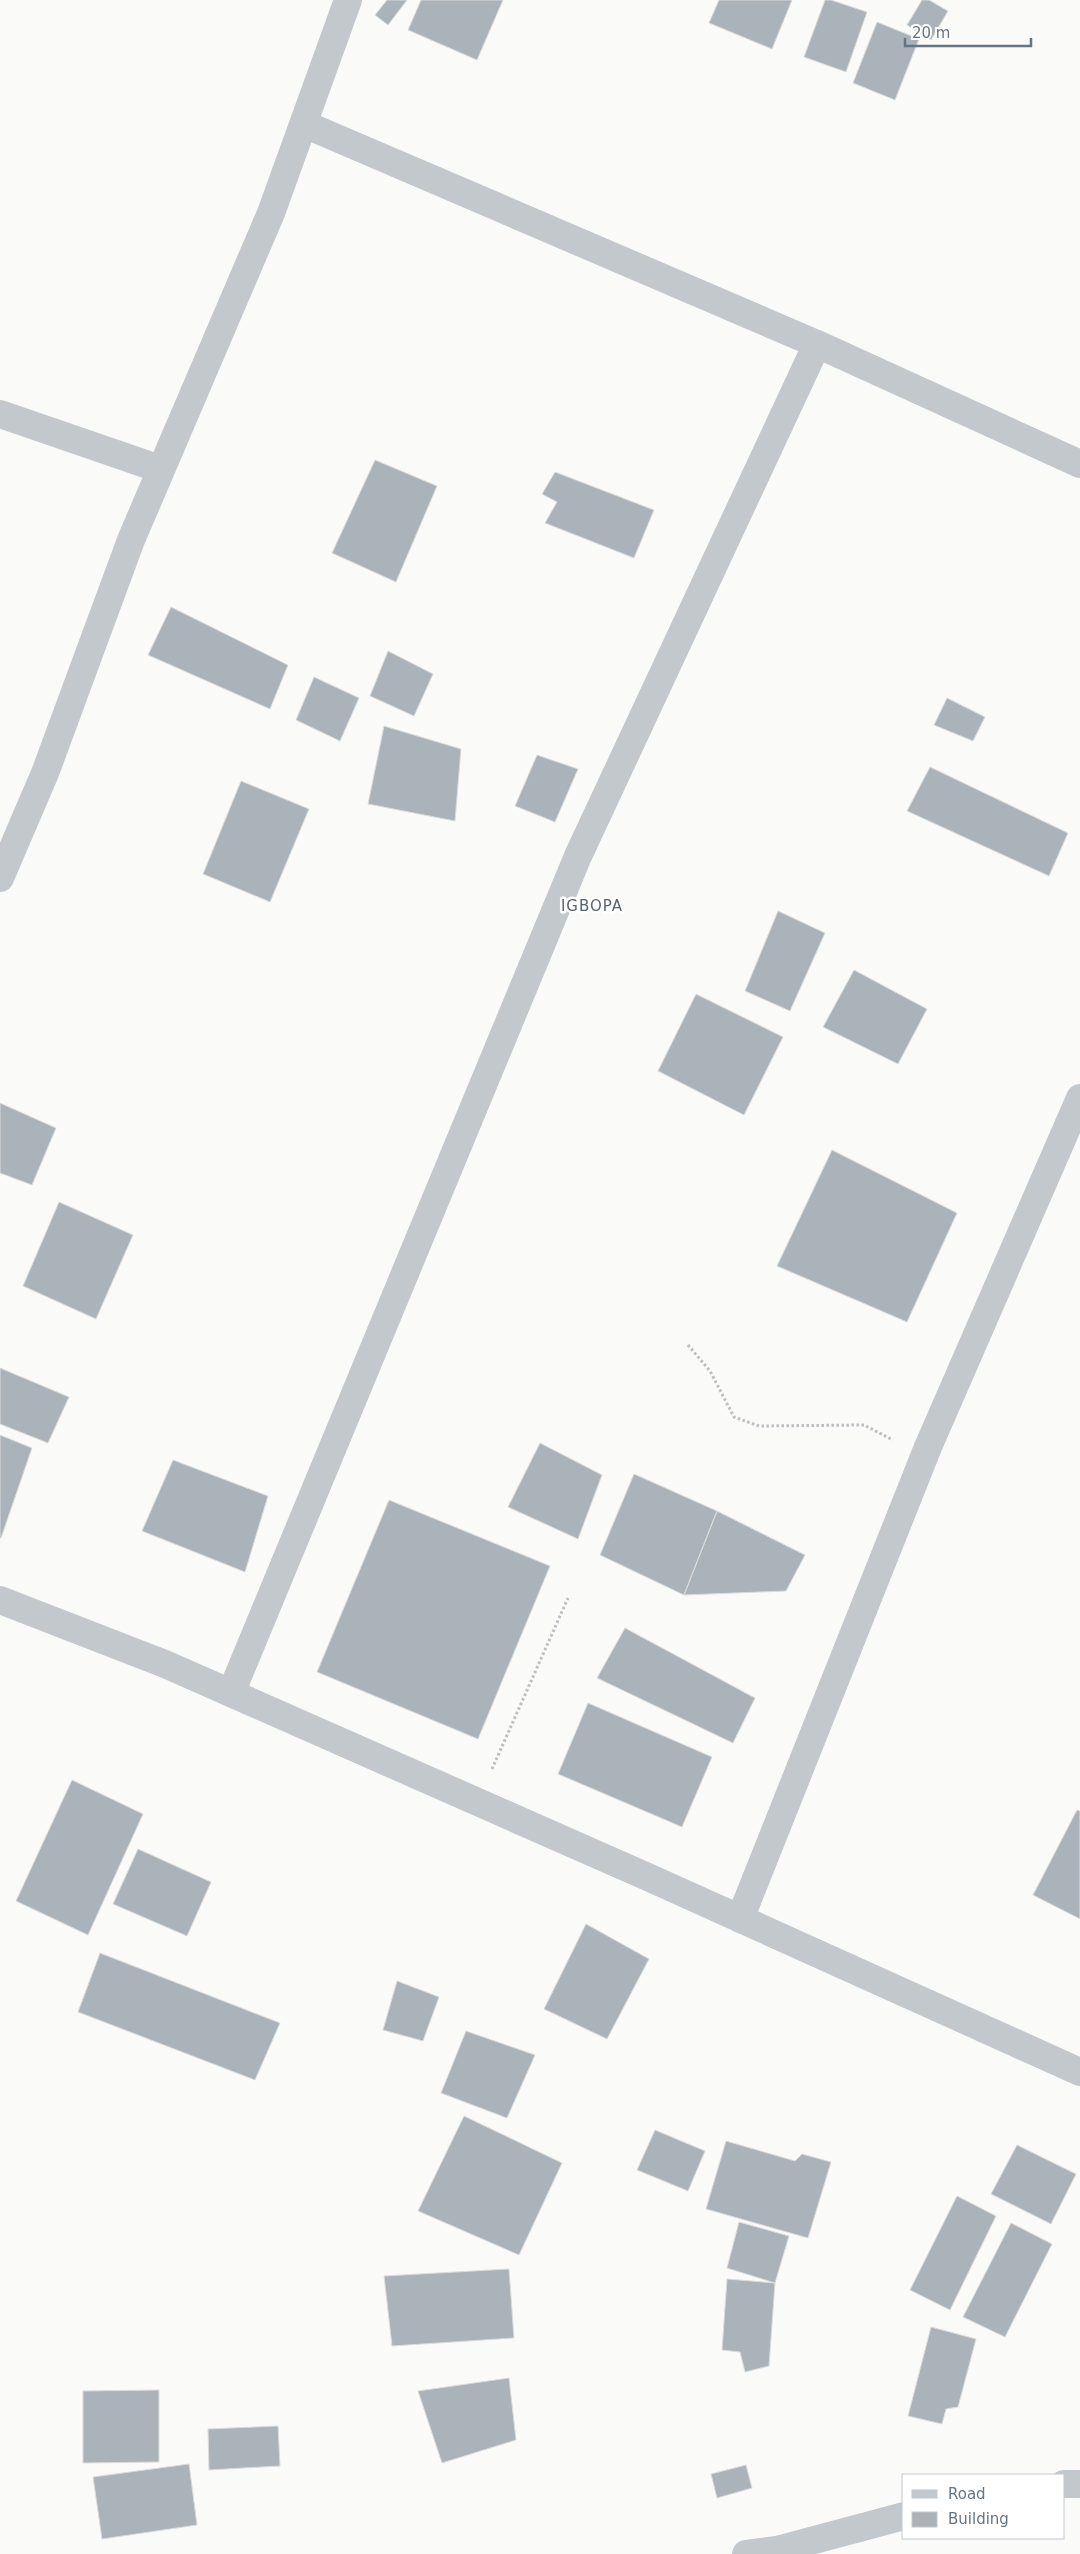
<svg xmlns="http://www.w3.org/2000/svg" width="1080" height="2554" viewBox="0 0 1080 2554" font-family="'DejaVu Sans',sans-serif">
  <style>
    .building { fill: #aab3b9; stroke: #dcdcda }
    .lines { fill: none; stroke-linecap: round; stroke-linejoin: round }
    .path { stroke: #bbbfc2; stroke-width: 3; stroke-dasharray: 2.5 2.5; stroke-linecap: butt }
    .street { stroke: #c3c8cc; stroke-width: 28 }
    .labels { text-anchor: middle; stroke-width: 5; stroke-linejoin: round; paint-order: stroke }
    .quarter-label { font-size: 15px; letter-spacing: 1px; fill: #57646e; stroke: #fff }
  </style>
  <rect width="100%" height="100%" fill="#fafaf8"/>
  <path class="building" d="M387 0H407L388 25 375 15Z
    M421 0H503L477 60 408 30Z
    M719 0H792L772 49 709 23Z
    M825 0H831L867 12 846 72 804 57Z
    M922 0H929L948 11 931 40 907 25Z
    M877 22 919 39 895 100 853 83Z
    M375 460 437 486 396 582 332 553Z
    M555 472 654 510 634 558 545 523 557 502 542 494Z
    M171 607 288 665 270 709 148 655Z
    M388 651 433 674 414 716 370 696Z
    M314 677 359 698 340 741 296 720Z
    M947 698 985 717 973 741 934 725Z
    M384 726 461 749 455 821 368 804Z
    M537 755 578 769 555 822 515 806Z
    M930 767 1068 833 1049 876 907 811Z
    M241 781 309 809 270 902 203 874Z
    M778 911 825 933 790 1011 745 991Z
    M854 970 927 1009 898 1064 823 1027Z
    M696 994 783 1037 744 1115 658 1071Z
    M0 1103 56 1128 32 1185 0 1173Z
    M832 1150 957 1213 907 1322 777 1266Z
    M59 1202 133 1235 96 1319 23 1286Z
    M0 1368 69 1397 48 1443 0 1424Z
    M0 1435 32 1448 1 1538H0Z
    M540 1443 602 1475 578 1539 508 1507Z
    M173 1460 268 1496 245 1572 142 1531Z
    M634 1474 717 1511 684 1595 600 1555Z
    M389 1500 550 1566 478 1739 317 1672Z
    M717 1511 805 1555 786 1591 684 1595Z
    M625 1628 755 1698 733 1743 597 1678Z
    M588 1703 712 1757 682 1827 558 1774Z
    M72 1780 143 1814 88 1935 16 1901Z
    M1077 1810 1080 1811V1919L1033 1895Z
    M138 1849 211 1882 187 1936 113 1904Z
    M586 1924 649 1959 607 2039 544 2009Z
    M100 1953 280 2023 255 2080 78 2012Z
    M397 1981 439 1997 423 2041 383 2030Z
    M466 2031 535 2055 507 2118 441 2093Z
    M464 2116 562 2163 519 2255 418 2211Z
    M655 2130 705 2151 688 2191 637 2170Z
    M726 2141 795 2161 802 2154 831 2162 808 2238 706 2209Z
    M1017 2145 1076 2174 1051 2224 991 2194Z
    M957 2196 996 2216 950 2310 910 2290Z
    M739 2222 789 2236 775 2283 727 2268Z
    M1011 2223 1052 2244 1005 2337 963 2317Z
    M509 2269 514 2338 392 2346 384 2276Z
    M727 2279 775 2283 769 2366 745 2372 740 2352 722 2350Z
    M931 2327 976 2339 958 2407 946 2409 942 2424 908 2416Z
    M509 2378 516 2440 442 2463 418 2391Z
    M159 2390V2462L83 2463V2391Z
    M278 2426 280 2466 209 2470 208 2429Z
    M189 2464 197 2525 102 2539 93 2477Z
    M746 2465 752 2488 717 2498 711 2474Z"/>
  <g class="lines">
    <path class="path" d="M688 1345 710 1371 734 1417 759 1426 864 1425 893 1440
      M492 1769 568 1598"/>
    <path class="street" d="M304 124 817 344 1080 464
      M0 414 160 469
      M0 878 45 773 131 540 271 213 348 0
      M0 1600 165 1664 650 1878 1080 2072
      M231 1693 578 856 817 344
      M740 1919 928 1447 1080 1098
      M1064 2484H1080
      M746 2554 777 2550 904 2516"/>
  </g>
  <g class="labels">
    <g class="quarter-label">
      <text x="592" y="911">IGBOPA</text>
    </g>
  </g>
  <rect x="902" y="2474" width="162" height="65" fill="#ffffff" stroke="#c1c8cd"/>
  <rect x="912" y="2490" width="25" height="8" fill="#c3c8cc" stroke="#c1c8cd"/>
  <text x="948" y="2499" font-size="15" fill="#657683">Road</text>
  <rect x="912" y="2512" width="25" height="15" fill="#aab3b9" stroke="#c1c8cd"/>
  <text x="948" y="2524" font-size="15" fill="#657683">Building</text>
  <path d="M905 38v8h126v-8" fill="none" stroke="#657683" stroke-width="2.5"/>
  <text x="912" y="38" font-size="15" fill="#657683" stroke="#ffffff" stroke-width="4" paint-order="stroke">20 m</text>
</svg>
